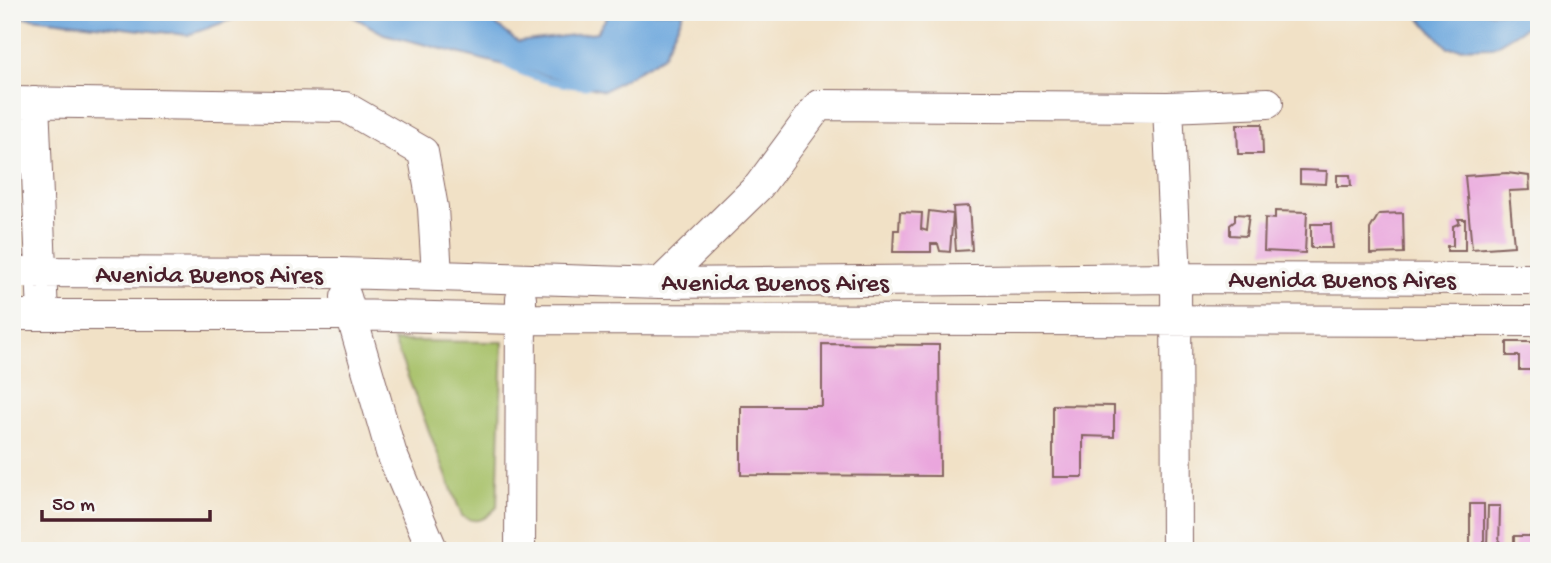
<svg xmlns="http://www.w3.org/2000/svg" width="1551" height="563" viewBox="0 0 1551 563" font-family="'Gochi Hand',sans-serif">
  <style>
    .green { fill: #a5bf65; stroke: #786f48; stroke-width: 2 }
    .water { fill: #6da7dd; stroke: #5c6384; stroke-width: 2 }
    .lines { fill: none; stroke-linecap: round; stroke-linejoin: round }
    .stream { stroke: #6da7dd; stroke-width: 7 }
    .building { fill: #eaa6dd }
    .minor-casing { stroke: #846361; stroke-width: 32 }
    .minor { stroke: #fff; stroke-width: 30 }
    .labels { text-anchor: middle; stroke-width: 7; stroke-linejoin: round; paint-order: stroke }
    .street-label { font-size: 26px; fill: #4a1f2b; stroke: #f6f6f2 }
  </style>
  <rect width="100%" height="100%" fill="#f6f6f2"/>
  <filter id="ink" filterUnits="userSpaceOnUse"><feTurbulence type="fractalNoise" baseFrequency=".0143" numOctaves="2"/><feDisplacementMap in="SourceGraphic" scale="14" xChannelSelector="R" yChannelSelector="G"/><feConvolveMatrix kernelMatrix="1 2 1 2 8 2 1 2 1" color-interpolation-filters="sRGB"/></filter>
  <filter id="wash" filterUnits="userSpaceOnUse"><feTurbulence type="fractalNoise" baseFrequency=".00686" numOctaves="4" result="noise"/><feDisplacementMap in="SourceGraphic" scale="28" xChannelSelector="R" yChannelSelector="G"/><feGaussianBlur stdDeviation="1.57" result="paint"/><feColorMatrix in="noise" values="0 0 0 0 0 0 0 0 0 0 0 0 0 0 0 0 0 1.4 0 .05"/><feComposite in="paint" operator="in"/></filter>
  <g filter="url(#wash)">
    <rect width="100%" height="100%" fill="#f1e1c6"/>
    <path class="green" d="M394 341 503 342 497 507C486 519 477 525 462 516Z"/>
    <path class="water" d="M12 12H253L188 35 12 16Z
      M345 12H480L518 42 597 32 610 12H684L663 56 604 91 384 34Z
      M1414 12H1539V19L1493 47 1448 48Z"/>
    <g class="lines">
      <path class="stream" d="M505 63C529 78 558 83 586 86L592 82"/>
    </g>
    <g id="blocks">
      <path class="building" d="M1237 124H1262L1263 154H1238Z
        M1300 170 1327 171 1326 184 1300 183Z
        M1507 173 1529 176 1530 190 1509 191 1514 246 1472 249 1465 176Z
        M1337 175H1350L1351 186H1337Z
        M969 206 972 250 956 251 953 207Z
        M929 211 953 214 950 252 940 251 938 244H931V252H893L894 230H899L900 212 922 213 921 229 927 231Z
        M1275 211 1307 212 1305 253 1264 251 1265 218 1275 219Z
        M1403 213 1404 253 1370 254V229L1379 214Z
        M1235 214 1249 215 1246 236 1230 235V225L1235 221Z
        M1458 219H1465V251H1447V246H1453V226L1460 223Z
        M1311 224H1331L1332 248H1311Z
        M1507 342H1533V370H1519V356H1507Z
        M822 344 939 345 940 476 741 475V406H822Z
        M1053 405 1114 406V437L1083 436V477H1053Z
        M1470 504H1484V548H1470Z
        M1488 506H1500L1499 550 1487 549Z
        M1514 536H1531V551H1514Z"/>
    </g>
  </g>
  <g filter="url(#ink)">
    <use href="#blocks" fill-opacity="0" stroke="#846361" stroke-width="2"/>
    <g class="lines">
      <g class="minor-casing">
        <path id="minor" d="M12 102 345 107 423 152 433 208 437 275
          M34 102 43 315
          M1168 107 1176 278 1177 551
          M12 272 341 273 660 283 1176 278 1539 279
          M660 283 759 186 819 105 1168 107 1268 103
          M346 297 391 452 433 551
          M12 315H350L521 319 1539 321
          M520 551 521 299"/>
      </g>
      <use href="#minor" class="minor"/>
    </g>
  </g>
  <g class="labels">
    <g class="street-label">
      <text x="209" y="282">Avenida Buenos Aires</text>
      <text x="1342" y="287">Avenida Buenos Aires</text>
      <text x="775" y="290">Avenida Buenos Aires</text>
    </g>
  </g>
  <rect width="1551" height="563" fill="none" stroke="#f6f6f2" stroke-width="42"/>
  <path d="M42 510v10h168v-10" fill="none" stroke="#4a1f2b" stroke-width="3.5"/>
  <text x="52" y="510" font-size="21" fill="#4a1f2b" stroke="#f6f6f2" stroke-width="5" paint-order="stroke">50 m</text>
</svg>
